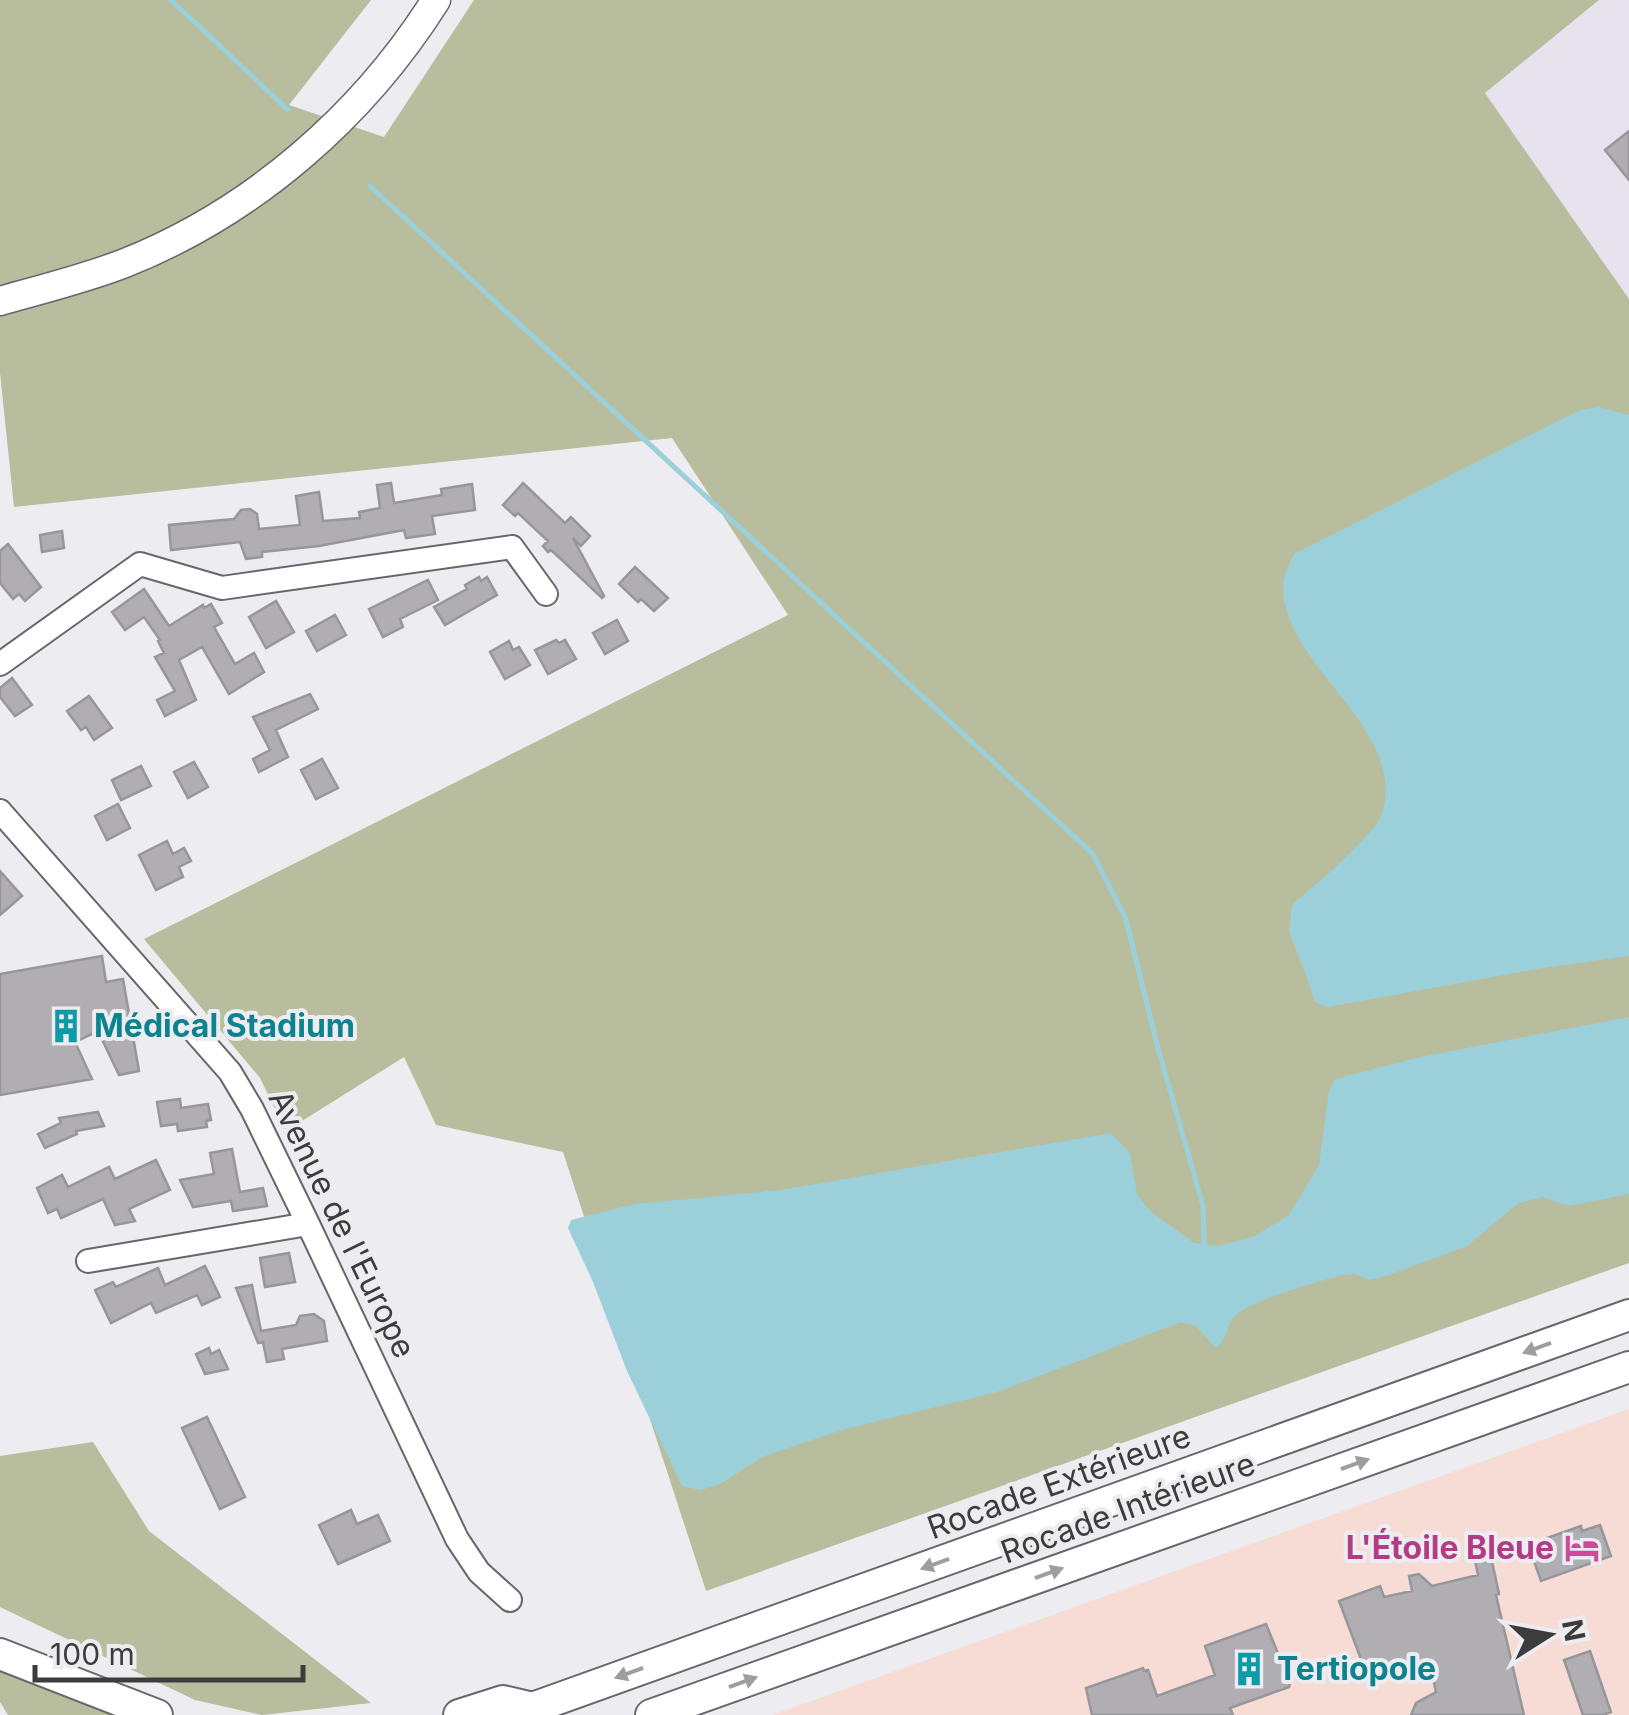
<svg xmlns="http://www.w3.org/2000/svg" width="1629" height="1715" viewBox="0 0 1629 1715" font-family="Inter,sans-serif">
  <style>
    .commercial { fill: #f6dcd5 }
    .built { fill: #e6e3ef }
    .green { fill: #b8bd9d }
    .water { fill: #9bd0da }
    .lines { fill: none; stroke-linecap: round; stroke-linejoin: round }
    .stream { stroke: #9bd0da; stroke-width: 5 }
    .building { fill: #b0aeb2; stroke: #97969a; stroke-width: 2.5 }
    .minor-casing { stroke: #67666a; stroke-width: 26 }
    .major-casing { stroke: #67666a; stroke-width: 31 }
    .highway-casing { stroke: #67666a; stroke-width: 34 }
    .minor { stroke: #fff; stroke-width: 22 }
    .major { stroke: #fff; stroke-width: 28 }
    .highway { stroke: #fff; stroke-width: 30 }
    .oneway { fill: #9e9e9e }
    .labels { text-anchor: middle; stroke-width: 8; stroke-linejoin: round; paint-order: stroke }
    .culture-label { font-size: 32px; font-weight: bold; fill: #0d838f; stroke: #edecf0; text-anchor: start }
    .street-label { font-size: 32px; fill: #3c3c3d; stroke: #edecf0 }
    .hotel-label { font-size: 32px; font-weight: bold; fill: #b23c85; stroke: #edecf0; text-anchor: end }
  </style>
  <rect width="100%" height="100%" fill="#edecf0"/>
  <path class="commercial" d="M1629 1409V1715H772Z"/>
  <path class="built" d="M1599 0H1629V299L1485 93Z"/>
  <path class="green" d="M0 0H371L289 105 384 137 474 0H1599L1485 93 1629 299V1263L706 1591 563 1152 436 1125 404 1057 286 1131 260 1078 144 939 788 615 672 438 14 507 0 373Z
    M93 1442 149 1531 371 1703 262 1715 195 1700 0 1607V1456Z
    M0 1663 134 1715H8L0 1702Z"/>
  <path class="water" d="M1599 407 1629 415V956L1537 969 1328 1007 1316 1003 1289 931 1292 905C1311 889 1378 833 1383 811 1405 723 1281 667 1283 583 1284 574 1290 563 1294 554L1580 410Z
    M1629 1017V1194L1569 1206 1542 1197 1517 1204 1467 1246 1386 1276 1370 1280 1355 1274 1341 1275C1316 1283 1253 1299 1236 1315 1226 1323 1228 1339 1216 1348L1196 1326 1181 1322 997 1392 842 1430 762 1457 720 1484 701 1490 682 1486 627 1371 593 1282 568 1228 571 1220 635 1204 781 1190 1111 1133 1130 1154 1137 1194 1150 1211 1194 1243 1219 1246 1255 1236 1289 1215 1319 1165 1329 1091 1335 1079 1425 1056Z"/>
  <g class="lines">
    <path class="stream" d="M171 0 288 110
      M370 186 1093 854 1126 919 1156 1041 1203 1206 1204 1248"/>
  </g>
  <path class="building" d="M1629 131V180L1605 150Z
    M391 483 394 503 442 495 441 489 472 484 475 510 432 516 435 534 406 538 404 530 319 546 262 552V557L246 559 240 542 171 550 169 525 234 519 241 510 250 509 257 514 259 529 300 525 296 496 319 492 323 521 360 518 359 512 380 508 377 485Z
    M523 483 565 523 571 517 590 536 581 546 573 538 604 596 602 598 563 561 551 550 548 552 543 546 548 541 518 513 515 516 503 505Z
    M62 531 64 548 42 552 40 535Z
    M8 544 41 587 25 601 19 594 13 599 0 583V551Z
    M635 567 668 598 654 611 641 599 638 602 619 584Z
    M479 577 481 581 487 577 497 595 445 625 434 607 467 589 465 585Z
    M428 580 438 600 400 619 403 627 383 637 369 609Z
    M144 589 169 626 203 605 204 608 211 604 222 623 214 627 235 664 254 653 264 672 229 694 202 647 179 660 196 700 165 716 157 700 175 691 155 657 164 653 158 641 160 640 144 617 125 630 112 612Z
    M276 601 294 632 266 648 249 617Z
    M335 615 346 635 317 651 306 631Z
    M617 620 628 641 605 654 593 633Z
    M556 640 559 643 565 640 576 659 548 674 535 650Z
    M509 641 513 650 519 647 530 665 505 679 490 652Z
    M12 678 32 705 15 716 0 697V688Z
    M310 694 318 709 276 730 288 757 259 772 253 759 270 750 253 717Z
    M89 696 112 728 94 740 86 727 81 730 67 711Z
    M322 759 338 788 316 799 301 770Z
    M194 762 208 787 188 798 174 772Z
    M141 766 151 786 121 800 112 780Z
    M118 804 130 828 107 840 95 816Z
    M167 841 173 854 184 848 191 861 179 867 183 877 156 890 139 855Z
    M0 871 22 896 0 915Z
    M102 956 106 982 123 979 139 1071 119 1075 98 1031 75 1042 92 1079 0 1095V974Z
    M180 1099 181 1108 208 1104 211 1120 206 1121 207 1127 178 1131 177 1124 161 1126 157 1102Z
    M98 1112 104 1126 76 1131 77 1134 45 1148 38 1134 61 1123 59 1118Z
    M232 1149 240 1192 263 1188 267 1206 233 1211 231 1201 193 1207 180 1180 214 1174 210 1153Z
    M156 1160 170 1190 129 1209 135 1221 115 1225 103 1199 61 1218 57 1209 48 1213 37 1188 62 1175 68 1187 109 1167 115 1179Z
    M289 1253 295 1282 265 1287 260 1258Z
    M205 1266 220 1297 202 1305 197 1295 156 1313 151 1303 111 1323 95 1290 113 1282 116 1287 158 1268 165 1285Z
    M252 1285 261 1331 296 1325 300 1316 314 1314 324 1321 327 1341 282 1349 284 1359 267 1362 263 1342 258 1343 236 1288Z
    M209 1348 211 1354 219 1350 228 1369 205 1374 196 1354Z
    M207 1417 245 1497 220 1509 182 1428Z
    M351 1510 357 1524 378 1515 390 1541 338 1564 319 1525Z
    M1600 1525 1611 1556 1541 1581 1530 1550 1545 1544 1544 1539 1581 1526 1582 1531Z
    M1491 1557 1499 1594 1496 1595 1524 1715H1411L1416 1703 1436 1692 1429 1660 1370 1683 1339 1601 1380 1586 1384 1597 1412 1591 1409 1576 1419 1574 1432 1586 1478 1575 1475 1561Z
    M1266 1624 1290 1683 1289 1687 1230 1708 1233 1715H1092L1086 1688 1143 1668 1144 1671 1148 1670 1157 1696 1215 1675 1205 1646Z
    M1590 1651 1611 1712 1603 1715H1583L1564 1660Z"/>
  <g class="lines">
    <g class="minor-casing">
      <path id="minor" d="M0 664 140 564 222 588 512 547 546 594
        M0 811 230 1072 252 1109 308 1224 457 1539 479 1572 510 1600
        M88 1261 308 1224"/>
    </g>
    <g class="major-casing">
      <path id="major" d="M0 301C42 289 84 279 125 263 253 212 363 116 436 0"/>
    </g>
    <g class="highway-casing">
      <path id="highway" d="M0 1654 157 1715
        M459 1715 503 1701 533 1708
        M513 1715 1629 1315
        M651 1715 1629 1367"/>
    </g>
    <use href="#minor" class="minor"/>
    <use href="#major" class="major"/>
    <use href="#highway" class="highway"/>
  </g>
  <defs><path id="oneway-solid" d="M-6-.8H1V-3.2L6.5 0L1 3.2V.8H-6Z" transform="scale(2.5)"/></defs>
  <g class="oneway">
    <use href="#oneway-solid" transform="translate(1537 1348) rotate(160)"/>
    <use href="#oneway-solid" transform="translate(1355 1464) rotate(-20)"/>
    <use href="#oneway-solid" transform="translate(935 1564) rotate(160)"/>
    <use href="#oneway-solid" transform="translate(1049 1573) rotate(-20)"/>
    <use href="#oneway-solid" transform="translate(629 1673) rotate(160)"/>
    <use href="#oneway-solid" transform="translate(743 1682) rotate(-20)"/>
  </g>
  <defs>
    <g id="building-bare" transform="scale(2.7)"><path d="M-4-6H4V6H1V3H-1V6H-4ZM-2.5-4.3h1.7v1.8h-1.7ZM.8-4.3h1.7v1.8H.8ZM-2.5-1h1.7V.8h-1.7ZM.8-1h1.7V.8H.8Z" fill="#0f9aa8" stroke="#edecf0" stroke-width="2.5" paint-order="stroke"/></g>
    <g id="hotel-bare" transform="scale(2.7)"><path d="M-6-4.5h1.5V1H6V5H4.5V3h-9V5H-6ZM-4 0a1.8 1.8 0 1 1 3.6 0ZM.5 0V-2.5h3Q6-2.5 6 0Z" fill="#d1479c" stroke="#edecf0" stroke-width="2.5" paint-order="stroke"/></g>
  </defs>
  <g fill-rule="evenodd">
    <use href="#building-bare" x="66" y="1026"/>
    <use href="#hotel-bare" x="1582" y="1548"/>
    <use href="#building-bare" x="1249" y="1669"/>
  </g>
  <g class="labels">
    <g class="culture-label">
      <text x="94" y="1037">Médical Stadium</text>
      <text x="1277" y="1680">Tertiopole</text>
    </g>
    <g class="street-label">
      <text transform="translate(342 1224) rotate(64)" y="11">Avenue de l'Europe</text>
      <text transform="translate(1059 1482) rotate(-20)" y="11">Rocade Extérieure</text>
      <text transform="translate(1128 1508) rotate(-20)" y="11">Rocade Intérieure</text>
    </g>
    <g class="hotel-label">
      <text x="1554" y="1559">L'Étoile Bleue</text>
    </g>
  </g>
  <g transform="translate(1549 1635) rotate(79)" stroke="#edecf0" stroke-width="8" paint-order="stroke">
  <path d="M0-8L18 38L0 25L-18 38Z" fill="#3c3c3d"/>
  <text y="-15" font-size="28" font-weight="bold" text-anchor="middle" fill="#3c3c3d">N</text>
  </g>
  <path d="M35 1665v15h268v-15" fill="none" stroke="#3c3c3d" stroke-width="5"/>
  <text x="50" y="1665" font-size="30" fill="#3c3c3d" stroke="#edecf0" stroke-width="8" paint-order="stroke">100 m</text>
</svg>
